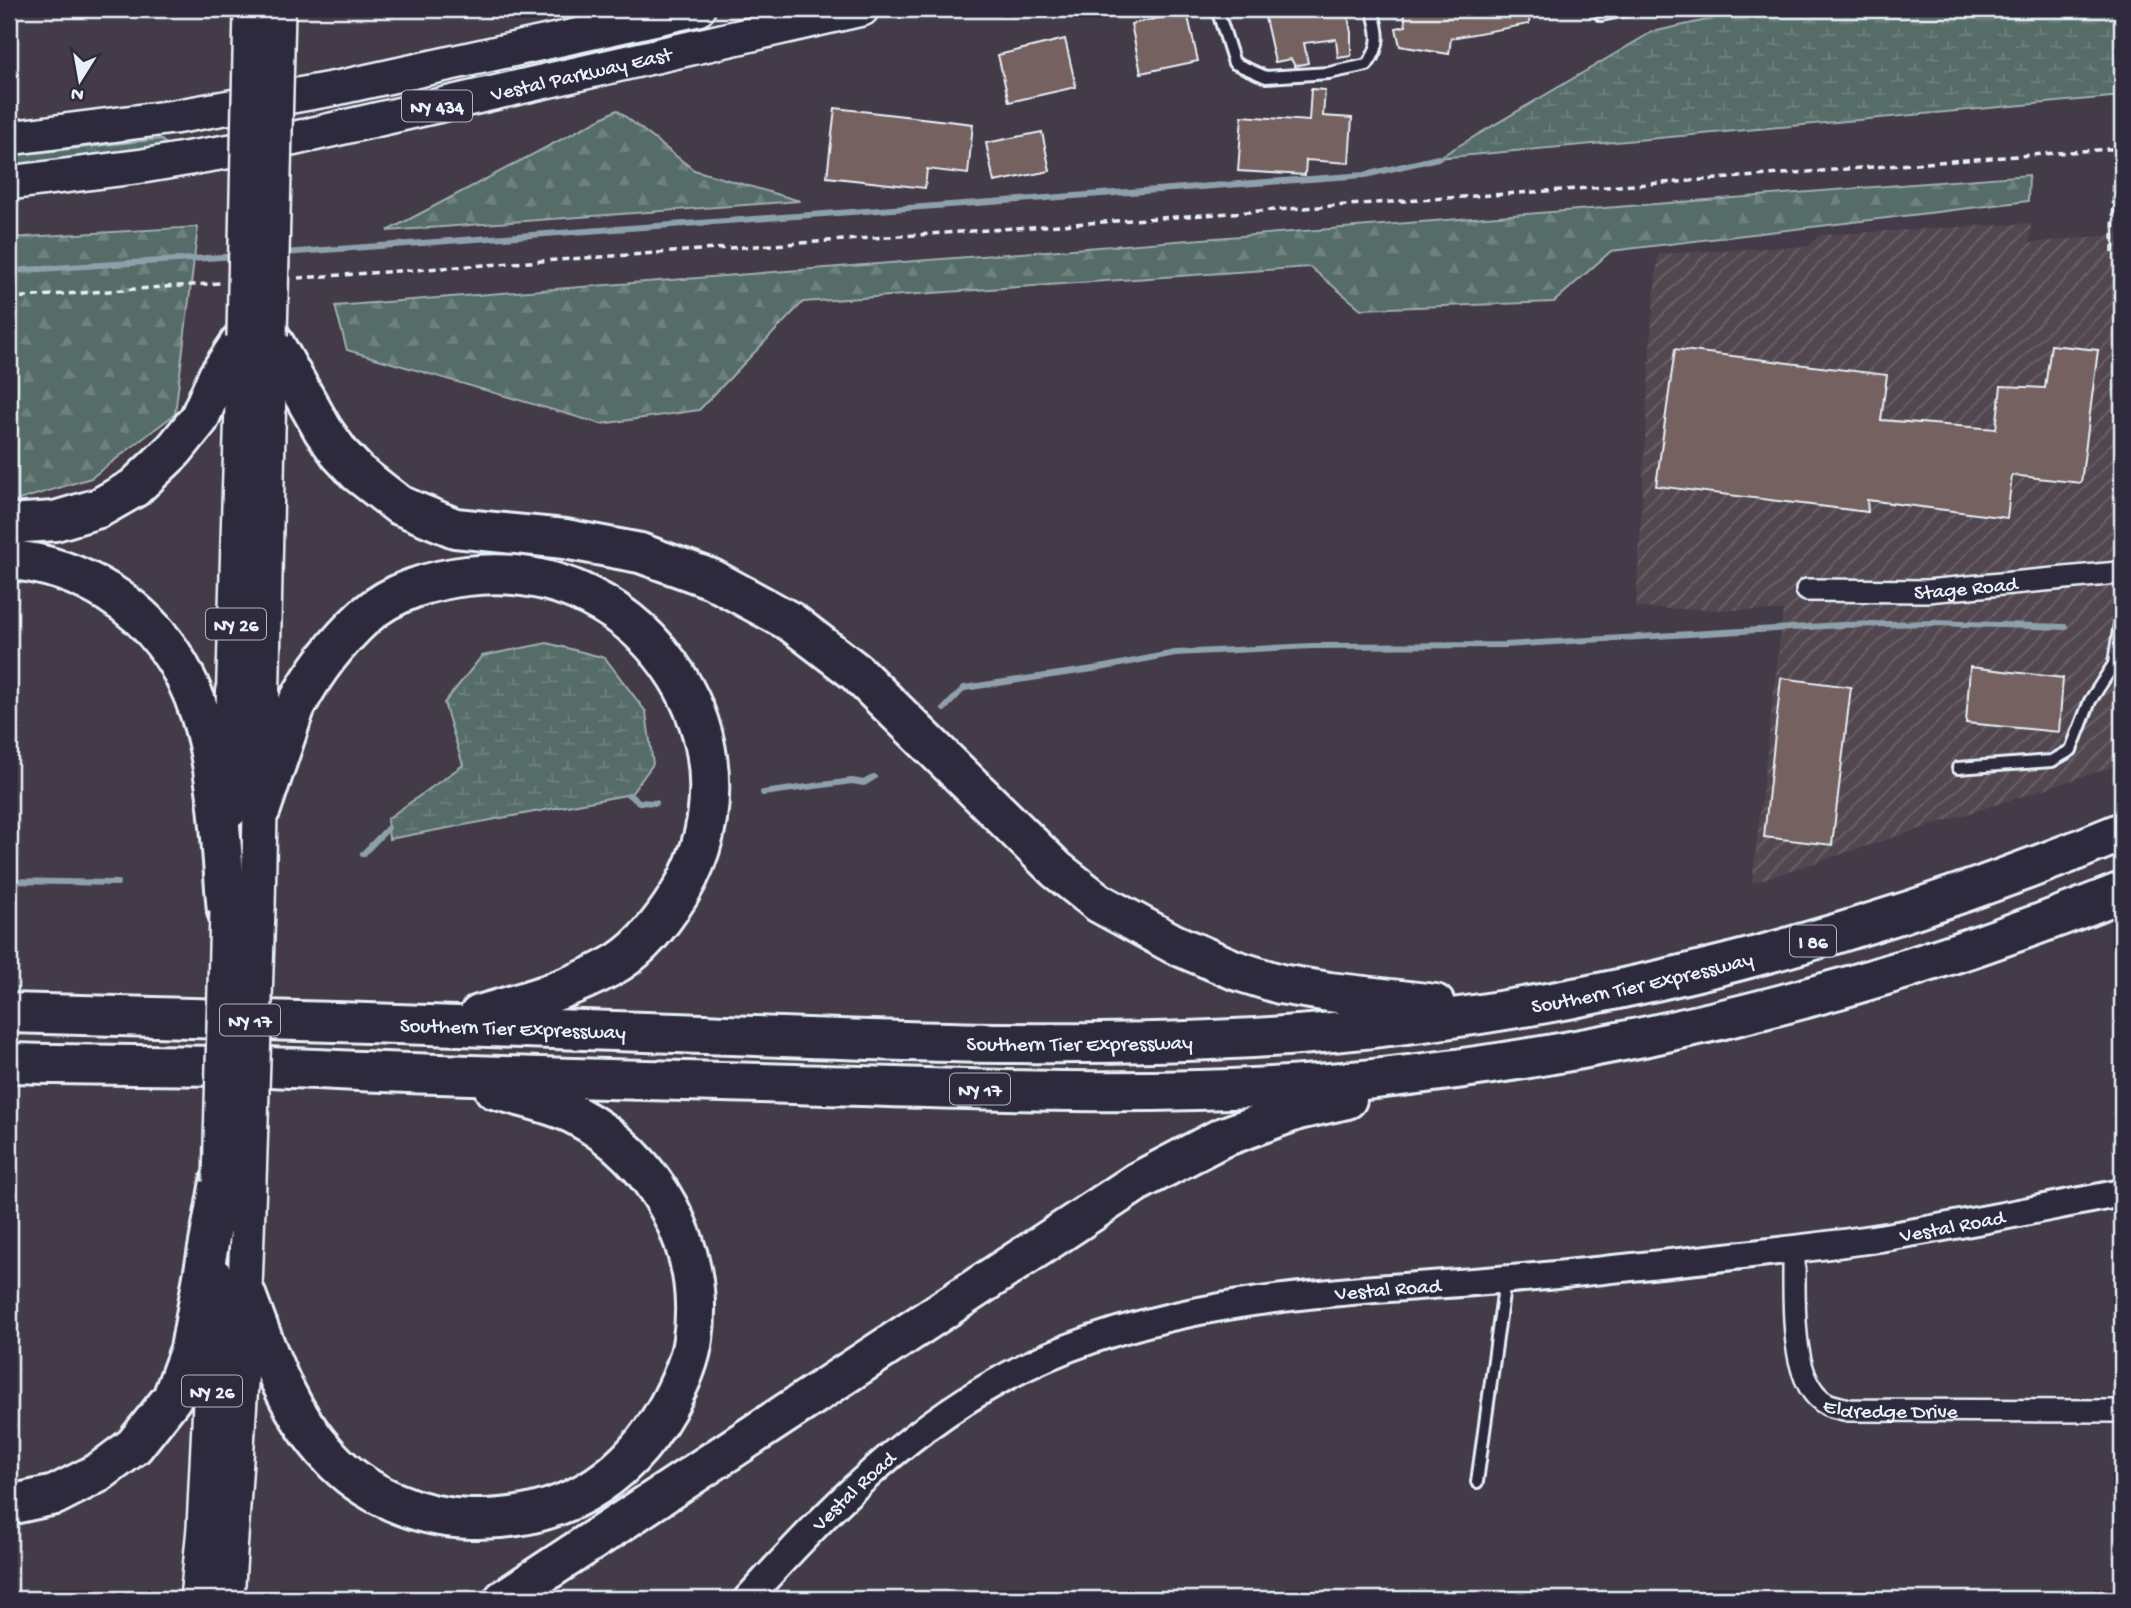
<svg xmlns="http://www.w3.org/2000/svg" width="2131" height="1608" viewBox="0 0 2131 1608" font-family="'Gochi Hand',sans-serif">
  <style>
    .industrial { fill: url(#industrial-furrows) }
    .grass { fill: url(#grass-tufts); stroke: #9faeb0; stroke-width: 2 }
    .forest { fill: url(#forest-firs); stroke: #9faeb0; stroke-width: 2 }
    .wetland { fill: url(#wetland-marsh); stroke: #9faeb0; stroke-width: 2 }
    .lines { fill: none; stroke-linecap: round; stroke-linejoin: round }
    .stream { stroke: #8da0ac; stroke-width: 6 }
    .building { fill: #746261; stroke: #e8f1f8; stroke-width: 2 }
    .service-casing { stroke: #e8f1f8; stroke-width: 16 }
    .minor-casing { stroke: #e8f1f8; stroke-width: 26 }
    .tertiary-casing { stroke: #e8f1f8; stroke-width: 32 }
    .primary-casing { stroke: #e8f1f8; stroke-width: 38 }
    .motorway-casing { stroke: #e8f1f8; stroke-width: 44 }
    .path { stroke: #e8f1f8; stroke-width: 3.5; stroke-dasharray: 7 5; stroke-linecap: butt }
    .service { stroke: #2f2a3d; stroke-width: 10 }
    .minor { stroke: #2f2a3d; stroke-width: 21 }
    .tertiary { stroke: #2f2a3d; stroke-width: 26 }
    .primary { stroke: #2f2a3d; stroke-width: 33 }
    .motorway { stroke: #2f2a3d; stroke-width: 38 }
    .primary-bridge-casing { stroke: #e8f1f8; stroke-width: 38; stroke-linecap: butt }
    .primary-bridge { stroke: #2f2a3d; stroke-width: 33 }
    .labels { text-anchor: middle; stroke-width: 6; stroke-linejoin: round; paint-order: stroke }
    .shield { fill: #2f2a3d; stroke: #b0b5c0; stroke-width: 2 }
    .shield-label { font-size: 19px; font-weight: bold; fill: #e8f1f8 }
    .street-label { font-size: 21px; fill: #e8f1f8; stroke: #2f2a3d }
  </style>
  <defs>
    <pattern id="industrial-furrows" width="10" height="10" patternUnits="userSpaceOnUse" patternTransform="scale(1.75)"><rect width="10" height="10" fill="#524750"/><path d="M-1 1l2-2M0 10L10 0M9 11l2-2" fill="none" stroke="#6b626a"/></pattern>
    <pattern id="grass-tufts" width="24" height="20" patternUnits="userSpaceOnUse" patternTransform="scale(1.75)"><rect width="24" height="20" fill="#566c68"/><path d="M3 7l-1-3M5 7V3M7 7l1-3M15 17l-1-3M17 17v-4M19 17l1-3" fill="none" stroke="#6e817e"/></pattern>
    <pattern id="forest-firs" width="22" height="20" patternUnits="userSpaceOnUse" patternTransform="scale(1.75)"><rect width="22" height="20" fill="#566c68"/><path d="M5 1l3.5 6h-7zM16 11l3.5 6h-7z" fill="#6e817e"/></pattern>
    <pattern id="wetland-marsh" width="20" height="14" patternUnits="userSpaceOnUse" patternTransform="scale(1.75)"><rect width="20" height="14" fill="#566c68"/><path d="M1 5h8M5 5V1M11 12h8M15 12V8" fill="none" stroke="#6e817e"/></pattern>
  </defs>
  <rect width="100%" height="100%" fill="#443b48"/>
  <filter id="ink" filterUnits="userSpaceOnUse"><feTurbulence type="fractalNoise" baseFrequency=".0143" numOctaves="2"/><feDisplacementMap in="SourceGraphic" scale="14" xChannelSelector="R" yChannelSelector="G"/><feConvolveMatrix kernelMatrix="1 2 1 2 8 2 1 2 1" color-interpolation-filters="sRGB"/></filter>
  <g filter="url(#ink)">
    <path class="industrial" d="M2031 223 2030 243 2122 234V764L1752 883 1783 611 1636 608 1651 332 1658 254 1808 246 1820 235Z"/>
    <path class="grass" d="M160 139 173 149 9 170V156Z"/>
    <path class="forest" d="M617 110 694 170 800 201 387 231Z
      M2029 175 2028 201 1611 251 1554 302 1361 309 1310 267 803 302 699 410 601 424 347 350 335 306Z
      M198 227 175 414 91 478 9 503V238Z"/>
    <path class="wetland" d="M1757 9H2122V96L1438 158 1652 32Z
      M547 643 605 658 646 712 653 764 631 794 389 839 387 819 463 765 444 703 482 656Z"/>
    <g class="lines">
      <path class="stream" d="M283 253 1365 175 1438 158
        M9 271 237 256
        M944 709 964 688 1100 668 1175 653 1312 646 1504 645 1842 625 1934 623 2065 627
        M763 793 852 781 864 783 874 777
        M629 795 639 802 656 803
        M363 854 388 828
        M9 881 117 883"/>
    </g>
    <path class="building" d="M1263 9H1354L1347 10 1351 33V56L1338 58 1336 39 1304 43 1308 63 1295 66 1291 59 1275 62Z
      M1403 9H1530L1529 24 1451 38 1449 54 1400 46 1396 28 1406 26Z
      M1187 12 1198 61 1141 73 1131 24Z
      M1065 39 1076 87 1009 102 998 55Z
      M1311 89 1325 90 1323 116 1352 118 1349 163 1306 160 1305 175 1238 171 1242 116 1309 121Z
      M835 108 973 124 968 174 927 169 925 188 827 177Z
      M1042 132 1050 171 994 182 986 143Z
      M2051 345 2098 350 2081 483 2012 475 2007 518 1867 500 1868 512 1656 486 1675 349 1887 375 1881 420 1996 429 2001 386 2045 388Z
      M1970 667 2063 678 2059 732 1966 723Z
      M1781 678 1851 687 1832 845 1764 837Z"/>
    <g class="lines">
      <g class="service-casing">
        <path id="service" d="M1217 9 1234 63 1266 77 1329 73 1367 65C1382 45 1379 32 1372 9
          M1598 9 1601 15 1631 9
          M1958 768 2052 761 2071 750 2090 701 2114 664 2122 610
          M1477 1482 1505 1280"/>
      </g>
      <g class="minor-casing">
        <g id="minor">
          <path id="s1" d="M1807 590 1927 591 2118 573 2122 571"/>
          <path id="s2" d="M1794 1249C1795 1288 1787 1384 1827 1404 1833 1407 1842 1408 1848 1410L2122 1411"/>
        </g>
      </g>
      <g class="tertiary-casing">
        <g id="tertiary">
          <path id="s3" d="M747 1599C831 1507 911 1423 1025 1367 1189 1287 1378 1293 1556 1275 1659 1264 1763 1254 1866 1240 1952 1227 2037 1209 2122 1193"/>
        </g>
      </g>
      <g class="primary-casing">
        <g id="primary">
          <path d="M9 138 174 117 337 88 698 9"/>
          <path id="s4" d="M9 183 143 166 261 146 862 9"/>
          <path d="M230 811 244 337"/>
          <path d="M258 908 270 336"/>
          <path d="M197 1599 204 1528 216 1276"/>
          <path d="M227 1599 242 1368 249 1181"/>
        </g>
      </g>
      <g class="motorway-casing">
        <g id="motorway">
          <path d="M270 336 323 430 340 454 358 473 399 505 455 528 565 539 640 553 712 579 791 622 856 672 1057 870 1099 903 1174 944 1235 970 1280 984 1329 992 1435 1004"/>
          <path d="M9 524 55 521 99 508 134 488 174 450 199 419 218 376 244 337"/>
          <path d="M9 560C44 562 80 575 109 593 221 663 216 794 227 911"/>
          <path d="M261 809C269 785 277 762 285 738 289 727 292 714 297 704 314 672 339 640 365 616 392 592 431 580 467 576 648 554 777 754 671 907 656 929 636 953 612 966 571 989 524 1002 479 1015"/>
          <path id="s5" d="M9 1013C231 1019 454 1025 676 1033 887 1041 1100 1051 1311 1034 1590 1011 1863 939 2122 832"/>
          <path d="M9 1063C84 1065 159 1065 235 1066 303 1068 371 1072 439 1074 546 1078 654 1080 761 1083 965 1089 1170 1100 1374 1079 1630 1052 1883 988 2122 892"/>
          <path d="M245 1292C267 1350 286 1410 329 1456 364 1495 419 1518 471 1519 557 1521 624 1484 667 1408 678 1388 690 1363 693 1339 706 1248 656 1157 575 1115 553 1103 519 1097 494 1089"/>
          <path d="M9 1505 55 1495 98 1473 134 1446 172 1398 190 1349 220 1182"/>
          <path d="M504 1599 1137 1182 1221 1138 1298 1110 1347 1099"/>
        </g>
      </g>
      <path class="path" d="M2113 252 2114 149
        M298 278 1677 182 2122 148
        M9 298 221 283"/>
      <use href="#service" class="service"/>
      <use href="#minor" class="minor"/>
      <use href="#tertiary" class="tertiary"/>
      <use href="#primary" class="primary"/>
      <use href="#motorway" class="motorway"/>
      <g class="primary-bridge-casing">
        <path id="primary-bridge" d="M270 336 278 9
          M244 337 251 9
          M249 1181 258 908
          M220 1182 227 911"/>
      </g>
      <use href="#primary-bridge" class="primary-bridge"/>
    </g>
  </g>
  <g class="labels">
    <g class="shield">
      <rect x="402" y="90.5" width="70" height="31" rx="5"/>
      <rect x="206" y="608.5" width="60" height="31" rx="5"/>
      <rect x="1790" y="925.5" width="46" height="31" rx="5"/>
      <rect x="220" y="1004.5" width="60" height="31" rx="5"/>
      <rect x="950" y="1073.5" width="60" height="31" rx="5"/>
      <rect x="182" y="1375.5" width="60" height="31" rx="5"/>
    </g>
    <g class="shield-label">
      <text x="437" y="113">NY 434</text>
      <text x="236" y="631">NY 26</text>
      <text x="1813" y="948">I 86</text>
      <text x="250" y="1027">NY 17</text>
      <text x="980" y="1096">NY 17</text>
      <text x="212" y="1398">NY 26</text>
    </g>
    <g class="street-label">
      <text dy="7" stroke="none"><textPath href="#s4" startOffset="583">Vestal Parkway East</textPath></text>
      <text dy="7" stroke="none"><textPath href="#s1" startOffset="159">Stage Road</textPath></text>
      <text dy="7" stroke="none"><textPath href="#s5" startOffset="1638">Southern Tier Expressway</textPath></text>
      <text dy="7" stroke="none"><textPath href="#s5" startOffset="504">Southern Tier Expressway</textPath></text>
      <text dy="7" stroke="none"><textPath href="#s5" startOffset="1071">Southern Tier Expressway</textPath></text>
      <text dy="7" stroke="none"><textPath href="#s3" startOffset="1306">Vestal Road</textPath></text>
      <text dy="7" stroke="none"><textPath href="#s3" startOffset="738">Vestal Road</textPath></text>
      <text dy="7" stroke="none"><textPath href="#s2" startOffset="229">Eldredge Drive</textPath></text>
      <text dy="7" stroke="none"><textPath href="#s3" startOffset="152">Vestal Road</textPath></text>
    </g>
  </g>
  <rect width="2131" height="1608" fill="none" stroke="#2f2a3d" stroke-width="35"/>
  <rect x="18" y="18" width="2096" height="1573" fill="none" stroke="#e8f1f8" stroke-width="2.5" filter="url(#ink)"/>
  <g transform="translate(80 80) rotate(191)" stroke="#2f2a3d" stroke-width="5" paint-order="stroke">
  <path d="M0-5L12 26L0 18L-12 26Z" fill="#e8f1f8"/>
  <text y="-10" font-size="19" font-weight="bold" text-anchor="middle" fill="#e8f1f8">N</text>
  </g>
</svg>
